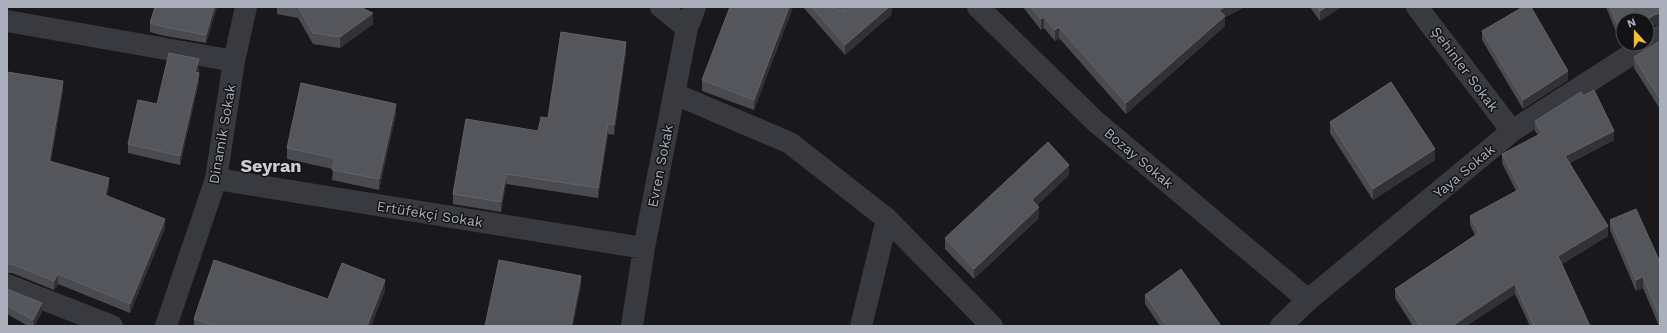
<svg xmlns="http://www.w3.org/2000/svg" width="1667" height="333" viewBox="0 0 1667 333" font-family="'Work Sans',sans-serif">
  <style>
    .lines { fill: none; stroke-linecap: round; stroke-linejoin: round }
    .minor { stroke: #393a40; stroke-width: 22 }
    .wall { fill: #4a4b50 }
    .shaded-wall { fill: #323236 }
    .building { fill: #55555c; stroke: #62636a }
    .labels { text-anchor: middle; stroke-width: 3; stroke-linejoin: round; paint-order: stroke }
    .street-label { font-size: 14px; fill: #aaafbb; stroke: #131316 }
    .district-label { font-size: 18px; font-weight: bold; fill: #ccced7; stroke: #131316 }
  </style>
  <rect width="100%" height="100%" fill="#19181b"/>
  <g class="lines">
    <path class="minor" d="M661 7 687 28
      M978 7 1095 121 1308 300
      M1417 7 1512 131
      M7 21 234 61
      M675 94 790 143 887 219 992 326
      M216 179 644 248
      M7 285 112 326
      M166 326 216 179 234 61 246 7
      M632 326 644 248 687 28 695 7
      M861 326 887 219
      M1281 326 1308 300 1512 131 1660 36"/>
  </g>
  <path class="wall" d="M217 7 206 43 165 36 150 32V23Z
    M277 7H360L373 24 340 48 313 44 298 18 277 14Z
    M793 7 754 110 702 91V80Z
    M803 7H892V14L845 55Z
    M1023 7H1245L1225 17V26L1126 114 1059 38 1055 41 1044 28 1041 30Z
    M1310 7H1341L1320 21Z
    M1606 7H1660V24L1654 25 1622 46Z
    M1482 31 1568 80 1523 109 1482 40Z
    M1660 41V109L1634 68V57Z
    M626 52 614 135 608 134 598 198 506 184 501 212 453 204V194L538 131 548 118Z
    M199 68 198 73 199 82 180 165 128 153V144L157 104Z
    M7 72 63 90 51 161 109 187 107 196 165 228 130 313 58 284 54 290 12 273H7V209L8 207 7 198Z
    M1583 96 1614 140 1570 163 1608 236 1562 264 1590 326H1530L1515 294 1466 326H1413L1395 298V289L1475 235 1470 225V216L1516 191 1502 163V154L1538 135 1535 131V121Z
    M396 114 379 190 332 180 333 169 287 159V148Z
    M1330 122 1435 160 1373 200 1330 133Z
    M1069 175 1037 205 1039 218 974 279 945 249V238Z
    M1610 220 1659 260 1660 259V326H1659L1643 288 1636 291 1610 230Z
    M7 289 42 312 34 326H28L7 314Z
    M385 290 371 326H194V319Z
    M1145 295 1221 326H1160L1145 304Z"/>
  <path class="shaded-wall" d="M214 7H217L206 43V35Z
    M789 7H793L754 110V100Z
    M889 7H892V14L845 55V45Z
    M1225 7H1245L1225 17V26L1126 114V103L1219 10Z
    M1326 7H1341L1320 21V11Z
    M373 13V24L340 48V37Z
    M1659 13V24L1654 25 1647 30V20H1646L1654 15Z
    M1044 17V28L1041 30V19Z
    M1059 27V38L1055 41V30Z
    M1622 35H1623V44H1624L1622 46Z
    M626 42V52L614 135V125Z
    M199 59V68L195 81V72Z
    M1568 71V80L1523 109V100Z
    M199 73V82L180 165V156Z
    M63 81V90L49 170V161Z
    M396 104V114L379 190V179Z
    M608 124V134L598 198V188Z
    M1614 131V140L1565 165V156Z
    M1435 149V160L1373 200V189Z
    M1069 165V175L1032 210V200Z
    M506 174V184L501 212V202Z
    M109 178V187L105 204V195Z
    M1039 207V218L974 279V269Z
    M165 219V228L130 313V304Z
    M1608 226V236L1558 266V256Z
    M58 274V284L54 290V281Z
    M581 276V287L573 326H571Z
    M1643 277V288L1636 291V280Z
    M385 280V290L371 326H367Z
    M1515 284V294L1466 326H1452Z
    M42 303V312L34 326H33V320Z"/>
  <path class="building" d="M155 7H214L206 35 165 27 150 23Z
    M296 7H360L373 13 340 37 313 33 298 7Z
    M730 7H789L754 100 702 80Z
    M812 7H831L845 12 840 7H889L845 45Z
    M1031 7H1225L1219 10 1225 16 1126 103 1059 27 1055 30 1044 17 1041 19Z
    M1317 7H1326L1320 11Z
    M1523 7H1531L1568 71 1523 100 1482 31Z
    M1610 7H1660V13L1654 15 1646 20H1623V35H1622Z
    M561 32 626 42 614 125 608 124 598 188 506 174 501 202 453 194 466 119 538 131 541 117 548 118Z
    M1660 41V99L1634 57Z
    M169 53 199 59 195 72 199 73 180 156 128 144 138 100 157 104Z
    M7 72 63 81 49 161 109 178 105 195 165 219 130 304 58 274 54 281 12 264H7V209L8 205 7 189Z
    M1391 82 1435 149 1373 189 1330 122Z
    M301 83 396 104 379 179 332 170 335 158 287 148Z
    M1594 90 1614 131 1565 156 1608 226 1558 256 1590 326H1534L1515 284 1452 326H1420L1395 289 1479 233 1470 216 1520 189 1502 154 1542 133 1535 121 1581 92 1583 96Z
    M1048 142 1069 165 1032 200 1039 207 974 269 945 238Z
    M1636 209 1659 260 1660 259V318L1643 277 1636 280 1610 220Z
    M214 260 328 299 342 263 385 280 367 326H215L194 319Z
    M499 260 581 276 571 326H485Z
    M1181 269 1221 326H1167L1145 295Z
    M7 289 42 303 33 320 7 305Z"/>
  <g class="labels">
    <g class="street-label">
      <text transform="translate(1465 69) rotate(53)" y="5">Şehinler Sokak</text>
      <text transform="translate(222 134) rotate(-80)" y="5">Dinamik Sokak</text>
      <text transform="translate(1139 158) rotate(40)" y="5">Bozay Sokak</text>
      <text transform="translate(660 166) rotate(-79)" y="5">Evren Sokak</text>
      <text transform="translate(1464 171) rotate(-40)" y="5">Yaya Sokak</text>
      <text transform="translate(430 214) rotate(9)" y="5">Ertüfekçi Sokak</text>
    </g>
    <g class="district-label">
      <text x="271" y="172">Seyran</text>
    </g>
  </g>
  <rect width="1667" height="333" fill="none" stroke="#aaafbb" stroke-width="16"/>
  <g transform="translate(1635 32) rotate(339)"><circle r="19" fill="#131316" stroke="#4f5158"/>
  <path d="M0-3L7 15L0 10L-7 15Z" fill="#f8bc34"/>
  <text y="-6" font-size="11" font-weight="bold" text-anchor="middle" fill="#aaafbb">N</text>
  </g>
</svg>
